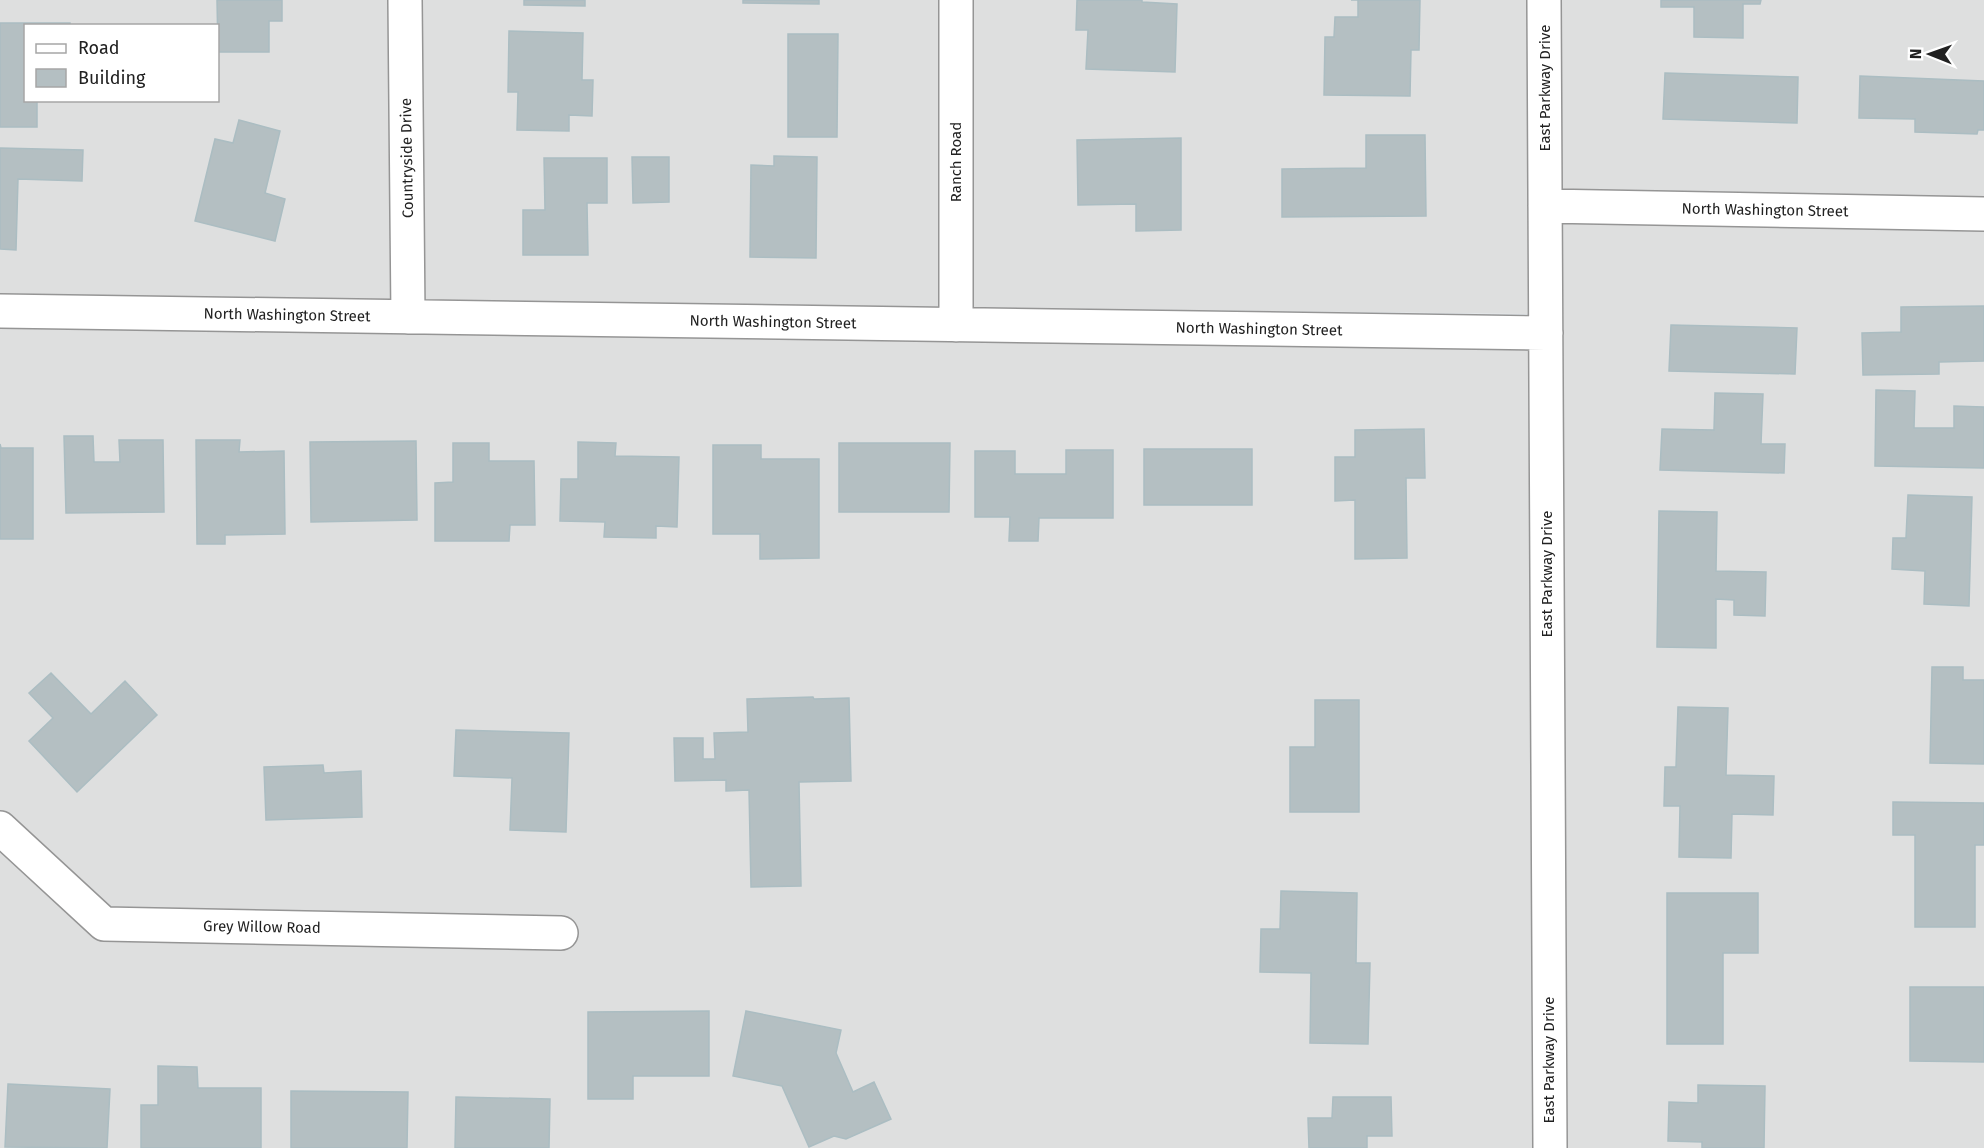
<svg xmlns="http://www.w3.org/2000/svg" width="1984" height="1148" viewBox="0 0 1984 1148" font-family="'Fira Sans',sans-serif">
  <style>
    .residential { fill: #dedfdf; fill-rule: evenodd }
    .building { fill: #b4bfc2; stroke: #abbdc2; stroke-width: 1.5 }
    .lines { fill: none; stroke-linecap: round; stroke-linejoin: round }
    .minor-casing { stroke: #959595; stroke-width: 36 }
    .minor { stroke: #fff; stroke-width: 33 }
    .labels { text-anchor: middle; stroke-width: 5; stroke-linejoin: round; paint-order: stroke }
    .street-label { font-size: 15px; fill: #212121; stroke: #fff }
  </style>
  <rect width="100%" height="100%" fill="#e8edf1"/>
  <path class="residential" d="M0 0H1529L1531 314 0 296ZM26 26H218V100H26Z
    M1557 0H1984V1148H1562Z
    M0 323 1530 347 1532 1148H0Z"/>
  <path class="building" d="M217 0H282V21H269V52H218Z
    M524 0H585V6L524 5Z
    M743 0H819V4L743 3Z
    M1077 0H1142V2L1177 4 1175 72 1086 69 1088 30H1076Z
    M1351 0H1420L1419 50H1411L1410 96 1324 95 1325 37H1334L1335 17H1358V0Z
    M1661 0H1761L1760 4H1743V38L1694 37V7H1661Z
    M0 23H70V26H26V100H37V127H0Z
    M509 31 583 33 582 80H593L592 116 569 115V131L517 130 518 92H508Z
    M788 34H838L837 137H788Z
    M1665 73 1798 77 1797 123 1663 119Z
    M1860 76 1984 81V130H1978L1977 134 1915 132V119L1859 118Z
    M239 120 280 131 265 193 285 199 275 241 195 221 215 139 233 143Z
    M1366 135H1425L1426 216 1282 217V169L1366 168Z
    M1181 138V230L1136 231V204L1078 205 1077 140Z
    M0 148 83 150 82 181 18 179 16 250 0 249Z
    M774 156 817 157 816 258 750 257 751 165 774 166Z
    M632 157H669V202L633 203Z
    M544 158H607V203H587L588 255H523V210H545Z
    M1984 306V361L1939 362V374L1863 375 1862 333 1901 332V307Z
    M1671 325 1797 328 1795 374 1669 371Z
    M1876 390 1915 391 1914 428H1954V406L1984 407V468L1875 466Z
    M1715 393 1763 394 1761 444H1785L1784 473 1660 470 1662 429 1714 430Z
    M1424 429 1425 478H1406L1407 558 1355 559V500L1335 501V457H1355V430Z
    M64 436H93L94 462H120L119 440H163L164 512 66 513Z
    M196 440H240L239 452 284 451 285 534 225 535V544H197Z
    M416 441 417 520 311 522 310 442Z
    M578 442 616 443 615 456 679 457 677 527 656 526V538L604 537 605 522 560 521 561 479H578Z
    M453 443H489V461H534L535 525H510L509 541H435V483L453 482Z
    M839 443H950L949 512H839Z
    M0 444 1 448H33V539H0Z
    M713 445H761V459H819V558L760 559V534H713Z
    M1144 449H1252V505H1144Z
    M1066 450H1113V518H1039L1038 541H1009L1010 517H975V451H1015V474H1066Z
    M1908 495 1972 497 1969 606 1924 604 1925 571 1892 569 1893 538H1906Z
    M1659 511 1717 512 1716 571 1766 572 1765 616 1734 615V600L1716 599V648L1657 647Z
    M1932 667H1963V680H1984V764L1930 763Z
    M51 673 91 714 125 681 157 715 77 792 29 741 53 718 29 693Z
    M813 697 814 699 849 698 851 781 799 782 801 886 751 887 749 790 726 791V780L675 781 674 738H703V759H715L714 733 748 732 747 699Z
    M1315 700H1359V812H1290V747H1315Z
    M1678 707 1728 708 1726 775 1774 776 1773 815 1732 814 1731 858 1679 857 1680 806H1664L1665 767H1676Z
    M456 730 569 733 566 832 510 830 512 778 454 776Z
    M323 765 324 773 361 771 362 817 266 820 264 767Z
    M1893 802 1984 803V845H1975V927H1915V835H1893Z
    M1281 891 1357 893 1356 963H1370L1368 1044 1310 1043 1311 973 1260 972 1261 929H1280Z
    M1667 893H1758V953H1723V1044H1667Z
    M1910 987H1984V1062L1910 1061Z
    M709 1011V1076H633V1099H588V1012Z
    M746 1011 841 1030 836 1053 853 1092 874 1082 891 1119 846 1139 834 1136 809 1147 782 1086 733 1076Z
    M158 1066 197 1067 198 1088H261V1148H141V1105H158Z
    M8 1084 110 1089 107 1148 5 1147Z
    M1698 1085 1765 1086 1764 1148H1702V1142L1668 1141 1669 1102 1698 1103Z
    M291 1091 408 1092 407 1148H291Z
    M456 1097 550 1099 549 1148H455Z
    M1333 1097H1391L1392 1136H1367V1148H1309L1308 1118H1332Z"/>
  <g class="lines">
    <g class="minor-casing">
      <path id="minor" d="M405 0 408 317
        M956 0V325
        M1544 0 1550 1148
        M1545 206 1984 214
        M0 311 1546 333
        M0 828 104 924 561 933"/>
    </g>
    <use href="#minor" class="minor"/>
  </g>
  <g class="labels">
    <g class="street-label">
      <text transform="translate(1545 88) rotate(-90)" y="5">East Parkway Drive</text>
      <text transform="translate(407 158) rotate(-91)" y="5">Countryside Drive</text>
      <text transform="translate(956 162) rotate(-90)" y="5">Ranch Road</text>
      <text transform="translate(1765 210) rotate(1)" y="5">North Washington Street</text>
      <text transform="translate(287 315) rotate(1)" y="5">North Washington Street</text>
      <text transform="translate(773 322) rotate(1)" y="5">North Washington Street</text>
      <text transform="translate(1259 329) rotate(1)" y="5">North Washington Street</text>
      <text transform="translate(1547 574) rotate(-90)" y="5">East Parkway Drive</text>
      <text transform="translate(262 927) rotate(1)" y="5">Grey Willow Road</text>
      <text transform="translate(1549 1060) rotate(-90)" y="5">East Parkway Drive</text>
    </g>
  </g>
  <rect x="24" y="24" width="195" height="78" fill="#ffffff" stroke="#a6a6a6" stroke-width="1.5"/>
  <rect x="36" y="44" width="30" height="9" fill="#ffffff" stroke="#a6a6a6" stroke-width="1.5"/>
  <text x="78" y="54" font-size="18" fill="#212121">Road</text>
  <rect x="36" y="69" width="30" height="18" fill="#b4bfc2" stroke="#a6a6a6" stroke-width="1.5"/>
  <text x="78" y="84" font-size="18" fill="#212121">Building</text>
  <g transform="translate(1930 54) rotate(271)" stroke="#ffffff" stroke-width="4.5" paint-order="stroke">
  <path d="M0-4.5L10 22L0 15L-10 22Z" fill="#212121"/>
  <text y="-9" font-size="16" font-weight="bold" text-anchor="middle" fill="#212121">N</text>
  </g>
</svg>
